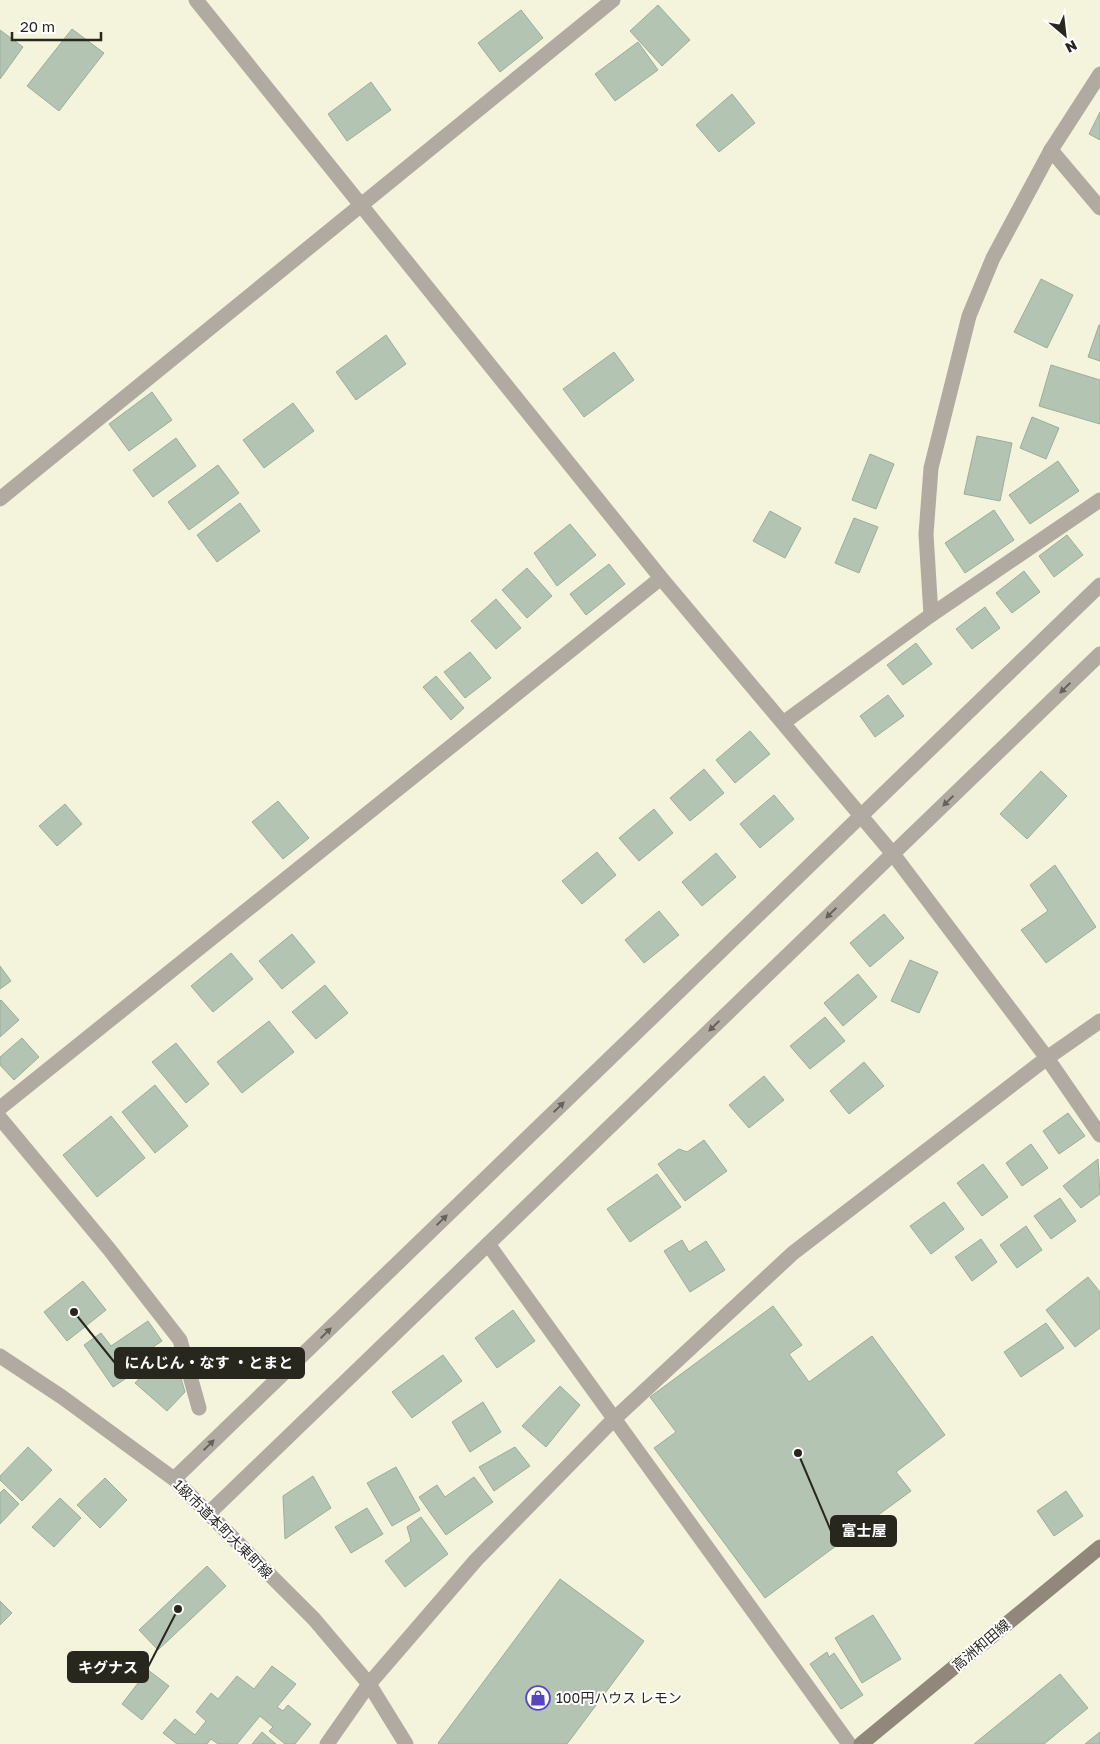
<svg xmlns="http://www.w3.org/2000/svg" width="1100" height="1744" viewBox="0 0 1100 1744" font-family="'Golos Text','Noto Sans JP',sans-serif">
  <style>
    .building { fill: #b3c5b2; stroke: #9cad9b }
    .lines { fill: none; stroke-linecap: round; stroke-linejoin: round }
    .service { stroke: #b1aaa1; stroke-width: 15 }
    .minor { stroke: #b1aaa1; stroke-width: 15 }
    .tertiary { stroke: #b1aaa1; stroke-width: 15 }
    .secondary { stroke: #91877a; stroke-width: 15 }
    .oneway { fill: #656259 }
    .labels { text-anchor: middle; stroke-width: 4; stroke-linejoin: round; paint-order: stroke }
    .street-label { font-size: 14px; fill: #27271e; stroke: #fff }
    .poi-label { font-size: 14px; fill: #27271e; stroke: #fff; text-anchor: start }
    .leader { fill: none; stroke: #27271e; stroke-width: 2 }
    .callout-dot { fill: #27271e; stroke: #fff; stroke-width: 2 }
    .callout { fill: #27271e; stroke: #27271e; stroke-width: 2 }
    .callout-label { font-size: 15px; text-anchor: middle; font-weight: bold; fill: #fff }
  </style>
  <rect width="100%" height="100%" fill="#f3f4db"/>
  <path class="building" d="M658 5 690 40 662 66 630 31Z
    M521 10 543 38 500 72 478 43Z
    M72 29 104 53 59 111 27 86Z
    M0 30 23 47 0 79Z
    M638 42 658 70 615 101 595 74Z
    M371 82 391 110 347 141 328 114Z
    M732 94 755 123 719 152 696 125Z
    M1100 112V140L1089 134Z
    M1041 279 1073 295 1047 348 1014 332Z
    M1099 325H1100V361L1088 357Z
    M386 335 406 364 356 400 336 372Z
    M614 352 634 380 584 417 563 389Z
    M1051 365 1100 380V424L1039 406Z
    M152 392 172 420 129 451 109 424Z
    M293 403 314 431 264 468 243 440Z
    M1032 417 1059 428 1046 459 1020 448Z
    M977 436 1012 443 1000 501 964 494Z
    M176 438 196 466 153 497 133 470Z
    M870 454 894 464 876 509 852 500Z
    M1058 461 1079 491 1030 524 1009 495Z
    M218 465 239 493 189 530 168 502Z
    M240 503 260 531 217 562 197 535Z
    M994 510 1014 540 965 573 945 543Z
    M770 511 801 528 785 558 753 541Z
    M854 518 878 527 859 573 835 563Z
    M570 524 596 555 557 586 534 553Z
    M1067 535 1083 555 1054 577 1039 556Z
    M609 564 625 584 586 615 570 594Z
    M527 568 552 596 527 618 502 590Z
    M1024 571 1040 592 1012 613 996 593Z
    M496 599 521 628 496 649 471 621Z
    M985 607 1000 628 972 649 956 629Z
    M916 643 932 664 903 685 887 665Z
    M470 652 491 678 465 698 444 672Z
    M436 676 464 708 451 720 423 687Z
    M888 695 904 716 875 737 860 716Z
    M750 731 770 754 735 783 716 760Z
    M704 769 724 793 690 821 670 798Z
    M1041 771 1067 796 1027 839 1000 814Z
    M774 795 794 819 760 848 740 824Z
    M278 801 309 838 283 859 252 822Z
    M65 804 82 824 57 846 39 826Z
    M654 809 673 833 639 861 619 838Z
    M597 852 616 875 582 904 562 881Z
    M716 853 736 877 702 906 682 882Z
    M1055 865 1096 927 1046 963 1021 930 1048 911 1030 885Z
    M659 911 679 935 644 963 625 940Z
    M884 914 904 938 870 967 850 943Z
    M292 934 315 962 282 989 259 961Z
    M231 953 253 979 213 1012 191 986Z
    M910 960 938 972 919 1013 891 1001Z
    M0 966 11 981 0 989Z
    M858 974 877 997 843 1026 824 1003Z
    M325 985 348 1013 316 1039 292 1012Z
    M1 1000 19 1020 0 1037V1001Z
    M825 1017 845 1041 810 1069 790 1046Z
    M269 1021 294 1052 242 1093 217 1062Z
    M22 1038 39 1057 14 1080 0 1065V1057Z
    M176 1043 209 1084 186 1103 152 1062Z
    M864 1062 884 1086 849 1114 830 1091Z
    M764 1076 784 1100 749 1128 729 1105Z
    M155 1085 188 1126 155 1153 122 1112Z
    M1068 1113 1085 1136 1059 1154 1043 1131Z
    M111 1116 145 1158 97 1197 63 1155Z
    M704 1140 727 1171 685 1201 658 1164 679 1149 687 1152Z
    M1031 1144 1048 1168 1022 1186 1006 1163Z
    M1098 1159 1100 1194 1081 1208 1063 1186Z
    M983 1164 1008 1197 982 1216 957 1183Z
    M657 1174 681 1207 630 1242 607 1209Z
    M1060 1198 1076 1221 1051 1239 1034 1216Z
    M944 1202 964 1229 931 1254 910 1226Z
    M1026 1226 1042 1250 1017 1268 1000 1245Z
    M981 1239 997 1262 972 1281 955 1257Z
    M682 1240 689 1252 706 1241 725 1270 690 1292 664 1251Z
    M1088 1277 1100 1292V1328L1075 1347 1046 1310Z
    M83 1281 106 1310 67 1341 44 1312Z
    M773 1306 802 1345 789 1354 809 1382 872 1336 945 1435 896 1472 911 1491 765 1598 654 1448 676 1432 650 1397Z
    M513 1310 535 1341 497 1368 475 1338Z
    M148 1321 162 1341 125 1366 131 1375 113 1387 84 1345 101 1333 111 1346Z
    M1046 1323 1064 1348 1021 1377 1004 1352Z
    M166 1349 175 1358 185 1392 167 1411 135 1383Z
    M443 1355 462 1381 412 1418 392 1392Z
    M560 1386 580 1405 546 1447 522 1426Z
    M483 1402 501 1432 470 1452 452 1422Z
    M28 1447 52 1470 22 1501 0 1480V1476Z
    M515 1447 530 1466 494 1491 479 1467Z
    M396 1467 420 1510 392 1526 367 1483Z
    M313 1476 331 1508 285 1539 283 1496Z
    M474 1477 493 1502 446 1535 419 1497 437 1485 445 1497Z
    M105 1478 127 1500 100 1528 77 1505Z
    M4 1489 19 1504 0 1524V1493Z
    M1066 1491 1083 1516 1054 1536 1037 1511Z
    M60 1498 81 1518 54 1547 32 1527Z
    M367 1508 383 1534 351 1553 335 1527Z
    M421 1517 448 1554 405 1587 385 1561 411 1541 407 1527Z
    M207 1566 226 1586 158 1650 139 1630Z
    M560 1579 644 1641 567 1744H439L438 1743Z
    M0 1601 12 1613 0 1625Z
    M873 1615 901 1659 862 1683 835 1638Z
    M827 1652 829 1657 834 1653 863 1695 841 1709 810 1664Z
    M272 1666 296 1684 277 1707 283 1711 288 1705 311 1724 295 1744H285L269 1731 273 1727 260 1716 237 1744H218L211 1739 207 1744H177L163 1733 175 1719 195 1735 206 1721 196 1712 211 1693 218 1699 237 1676 254 1689Z
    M148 1670 169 1686 142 1720 122 1704Z
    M1060 1674 1088 1708 1044 1744H974Z
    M262 1732 276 1744H252Z
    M1100 1732V1744H1085Z"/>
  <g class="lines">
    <path class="service" d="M1051 150 1100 208
      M931 615 1100 500"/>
    <path class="minor" d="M196 0 661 578 893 854 1047 1058 1100 1135
      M0 499 613 0
      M783 723 931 615 926 534 931 468 969 316 993 258 1051 150 1100 74
      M0 1108 661 578
      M0 1118 109 1249 180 1340 199 1408
      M488 1244 849 1744
      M327 1744 369 1684 476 1560 613 1420 793 1253 1047 1058 1100 1021"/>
    <path class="tertiary" d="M0 1356 62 1397 174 1479 314 1619 369 1684 406 1744
      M174 1479 1100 585
      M208 1514 1100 654"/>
    <path class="secondary" d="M861 1744 1100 1547"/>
  </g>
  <defs><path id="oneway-solid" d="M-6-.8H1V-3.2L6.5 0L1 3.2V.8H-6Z" transform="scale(1.25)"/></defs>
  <g class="oneway">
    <use href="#oneway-solid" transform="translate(1065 688) rotate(136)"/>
    <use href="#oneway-solid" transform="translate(948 801) rotate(136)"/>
    <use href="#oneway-solid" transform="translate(831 913) rotate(136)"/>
    <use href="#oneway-solid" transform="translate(714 1026) rotate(136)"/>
    <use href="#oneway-solid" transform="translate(559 1107) rotate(-44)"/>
    <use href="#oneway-solid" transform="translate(442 1220) rotate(-44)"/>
    <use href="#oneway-solid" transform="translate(326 1333) rotate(-44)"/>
    <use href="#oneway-solid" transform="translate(209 1445) rotate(-44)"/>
  </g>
  <defs>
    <g id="shop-ring" transform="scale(1.25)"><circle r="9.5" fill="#fff" stroke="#5447bf" stroke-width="1.5"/><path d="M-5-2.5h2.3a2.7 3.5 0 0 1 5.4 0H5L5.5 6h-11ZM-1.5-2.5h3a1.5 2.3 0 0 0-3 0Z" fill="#5447bf"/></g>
  </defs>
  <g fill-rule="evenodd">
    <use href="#shop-ring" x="538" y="1698"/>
  </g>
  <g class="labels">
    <g class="street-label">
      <text transform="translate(223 1529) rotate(45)" y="5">1級市道本町大東町線</text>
      <text transform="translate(981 1645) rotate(-40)" y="5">高洲和田線</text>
    </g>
    <g class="poi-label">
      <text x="556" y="1703">100円ハウス レモン</text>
    </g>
  </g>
  <path class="leader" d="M74 1312L115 1363M798 1453L831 1531M178 1609L148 1667"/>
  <g class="callout-dot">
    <circle cx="74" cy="1312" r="5"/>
    <circle cx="798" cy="1453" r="5"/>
    <circle cx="178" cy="1609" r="5"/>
  </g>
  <g class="callout">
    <rect x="115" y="1348" width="189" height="30" rx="5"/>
    <rect x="831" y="1516" width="65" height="30" rx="5"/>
    <rect x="68" y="1652" width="80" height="30" rx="5"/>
  </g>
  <g class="callout-label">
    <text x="209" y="1368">にんじん・なす ・とまと</text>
    <text x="864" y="1536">富士屋</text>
    <text x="108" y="1673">キグナス</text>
  </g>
  <g transform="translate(1065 35) rotate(152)" stroke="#ffffff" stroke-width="4" paint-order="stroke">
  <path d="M0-4L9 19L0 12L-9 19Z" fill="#27271e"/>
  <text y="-8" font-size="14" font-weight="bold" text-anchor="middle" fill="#27271e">N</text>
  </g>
  <path d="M12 32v8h89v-8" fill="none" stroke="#27271e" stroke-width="2.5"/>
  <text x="20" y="32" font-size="15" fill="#27271e" stroke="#ffffff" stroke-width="4" paint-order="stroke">20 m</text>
</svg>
